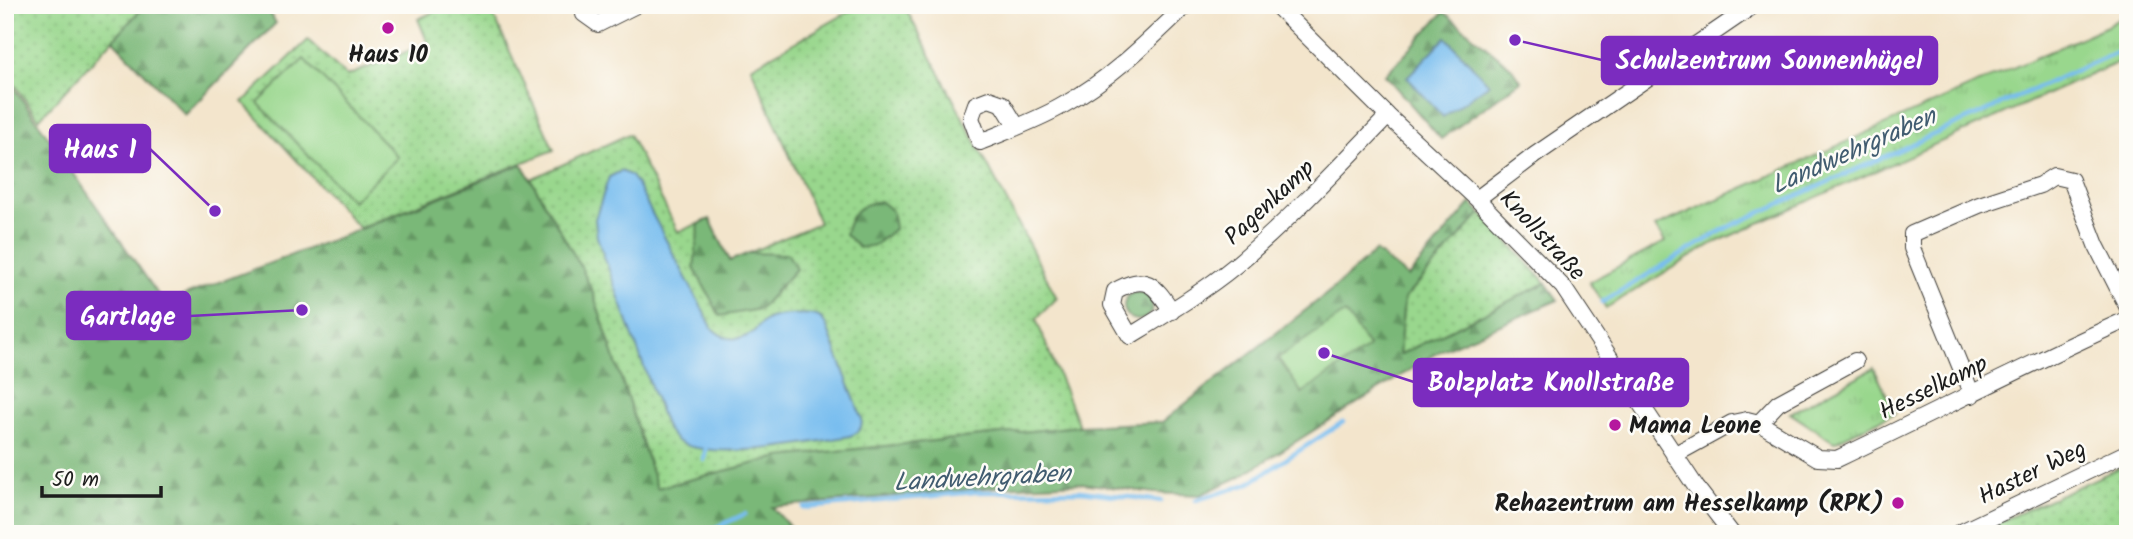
<svg xmlns="http://www.w3.org/2000/svg" width="2133" height="539" viewBox="0 0 2133 539" font-family="Kalam,sans-serif">
  <style>
    .grass { fill: url(#grass-dots); stroke: #5a7a54; stroke-width: 2 }
    .forest { fill: url(#forest-firs); stroke: #4b6a4a; stroke-width: 2 }
    .park { fill: url(#park-tufts); stroke: #5a7a54; stroke-width: 2 }
    .pitch { fill: #99d78d; stroke: #5a7a54; stroke-width: 2 }
    .water { fill: #78bdef; stroke: #4a6c86; stroke-width: 2 }
    .lines { fill: none; stroke-linecap: round; stroke-linejoin: round }
    .stream { stroke: #78bdef; stroke-width: 4.5 }
    .minor-casing { stroke: #3c3a36; stroke-width: 18 }
    .minor { stroke: #fff; stroke-width: 16 }
    .poi-dot { fill: #b5179e; stroke: #fdfcf7; stroke-width: 2.5 }
    .labels { text-anchor: middle; stroke-width: 5; stroke-linejoin: round; paint-order: stroke }
    .poi-label { font-size: 24px; font-weight: bold; fill: #1c1c1c; stroke: #fdfcf7 }
    .street-label { font-size: 24px; fill: #1c1c1c; stroke: #fdfcf7 }
    .water-label { font-size: 26px; font-style: italic; fill: #415c70; stroke: #fdfcf7 }
    .leader { fill: none; stroke: #7b2cbf; stroke-width: 2.5 }
    .callout-dot { fill: #7b2cbf; stroke: #fdfcf7; stroke-width: 2.5 }
    .callout { fill: #7b2cbf; stroke: #7b2cbf; stroke-width: 2.5 }
    .callout-label { font-size: 26px; text-anchor: middle; font-weight: bold; fill: #fff }
  </style>
  <defs>
    <pattern id="grass-dots" width="8" height="8" patternUnits="userSpaceOnUse" patternTransform="scale(1.75)"><rect width="8" height="8" fill="#99d78d"/><path d="M2 2h.1M6 6h.1" fill="none" stroke="#83b879" stroke-width="1.8" stroke-linecap="round"/></pattern>
    <pattern id="forest-firs" width="22" height="20" patternUnits="userSpaceOnUse" patternTransform="scale(1.75)"><rect width="22" height="20" fill="#7ab878"/><path d="M5 1l3.5 6h-7zM16 11l3.5 6h-7z" fill="#639562"/></pattern>
    <pattern id="park-tufts" width="24" height="20" patternUnits="userSpaceOnUse" patternTransform="scale(1.75)"><rect width="24" height="20" fill="#99d78d"/><path d="M3 7l-1-3M5 7V3M7 7l1-3M15 17l-1-3M17 17v-4M19 17l1-3" fill="none" stroke="#83b879"/></pattern>
  </defs>
  <rect width="100%" height="100%" fill="#fdfcf7"/>
  <filter id="ink" filterUnits="userSpaceOnUse"><feTurbulence type="fractalNoise" baseFrequency=".0143" numOctaves="2"/><feDisplacementMap in="SourceGraphic" scale="14" xChannelSelector="R" yChannelSelector="G"/><feConvolveMatrix kernelMatrix="1 2 1 2 8 2 1 2 1" color-interpolation-filters="sRGB"/></filter>
  <filter id="wash" filterUnits="userSpaceOnUse"><feTurbulence type="fractalNoise" baseFrequency=".00686" numOctaves="4" result="noise"/><feDisplacementMap in="SourceGraphic" scale="28" xChannelSelector="R" yChannelSelector="G"/><feGaussianBlur stdDeviation="1.57" result="paint"/><feColorMatrix in="noise" values="0 0 0 0 0 0 0 0 0 0 0 0 0 0 0 0 0 1.4 0 .05"/><feComposite in="paint" operator="in"/></filter>
  <g filter="url(#wash)">
    <rect width="100%" height="100%" fill="#f3e5cc"/>
    <path class="grass" d="M5 5H145L39 119 5 71Z
      M449 5H489L554 150 359 228 243 102 308 40 347 76 428 43 418 19Z
      M861 5H904L1057 298 1036 319 1079 426 780 457 657 488 593 293 531 179 629 134 678 232 710 219 730 261 819 223 751 67Z
      M1481 213 1546 283 1399 355 1404 299Z
      M2128 464V534H1978L2001 521Z"/>
    <path class="forest" d="M145 5H265L276 23 185 115 113 40Z
      M1444 12 1512 68 1521 81 1441 139 1385 75Z
      M5 75 164 303 358 230 522 164 581 267 593 293 657 488 780 457 1079 426 1162 422 1334 288 1375 251 1408 277 1471 203 1481 213 1404 299 1399 355 1546 283 1558 300 1442 350 1241 476 1200 495 1154 493 1082 483 995 487 772 507 796 534H5Z
      M880 201 892 211 895 228 875 245 859 248 845 234C851 212 857 205 880 201Z
      M710 219 730 261 749 253 788 254 796 269 760 309 720 316 694 268 699 224Z
      M1124 306a14 14 0 1 1 28 0a14 14 0 1 1-28 0Z"/>
    <path class="park" d="M2128 13V58L1712 244 1606 308 1589 282 1665 242 1655 227 2107 26Z
      M1874 368 1895 413 1834 442 1790 413Z"/>
    <path class="pitch" d="M304 59 398 157 352 201 258 103Z
      M1345 313 1369 347 1302 393 1278 358Z"/>
    <path class="water" d="M1446 37 1489 84 1443 117 1407 77Z
      M621 171 630 175 636 183 713 329C722 338 736 342 749 335 757 331 760 321 770 318 779 315 811 312 819 317 821 318 825 323 826 325L862 419C862 429 859 432 850 436 810 443 711 462 677 441 673 438 670 433 666 428L597 237 595 219 609 177Z"/>
    <g class="lines">
      <path class="stream" d="M1602 302 1726 228 2128 47
        M704 460 706 445
        M1196 500 1248 484 1343 422
        M804 508 975 492 1081 491 1161 501
        M702 534 745 514"/>
    </g>
  </g>
  <g filter="url(#ink)">
    <g class="lines">
      <g class="minor-casing">
        <path id="minor" d="M584 5V14L598 24 636 5
          M1276 5 1388 116 1477 199 1563 287 1696 487 1732 534
          M1017 127 1003 104 989 99 976 104 971 118 980 142C1007 131 1035 121 1060 107 1108 81 1147 43 1186 5
          M1477 199 1535 155 1754 5
          M1172 311C1154 284 1146 273 1115 291L1112 305 1130 336C1166 314 1203 292 1236 265 1290 219 1339 167 1388 116
          M1972 395 1912 248V234L1979 205 2040 185 2054 176 2071 180 2096 245 2128 308
          M1759 423 1778 403 1855 361
          M1674 455 1732 423 1747 420 1759 423 1818 458 1837 459C1934 413 2030 363 2128 319
          M1957 534 2128 452"/>
      </g>
      <use href="#minor" class="minor"/>
    </g>
  </g>
  <g class="poi-dot">
    <circle cx="388" cy="28" r="7"/>
    <circle cx="1615" cy="425" r="7"/>
    <circle cx="1898" cy="503" r="7"/>
  </g>
  <g class="labels">
    <g class="poi-label">
      <text x="388" y="62">Haus 10</text>
      <text x="1629" y="433" text-anchor="start">Mama Leone</text>
      <text x="1884" y="511" text-anchor="end">Rehazentrum am Hesselkamp (RPK)</text>
    </g>
    <g class="street-label">
      <text transform="translate(1269 202) rotate(-43)" y="8">Pagenkamp</text>
      <text transform="translate(1543 235) rotate(47)" y="8">Knollstraße</text>
      <text transform="translate(1933 387) rotate(-26)" y="8">Hesselkamp</text>
      <text transform="translate(2032 472) rotate(-26)" y="8">Haster Weg</text>
    </g>
    <g class="water-label">
      <text transform="translate(1853 150) rotate(-24)" y="9">Landwehrgraben</text>
      <text transform="translate(982 477) rotate(-3)" y="9">Landwehrgraben</text>
    </g>
  </g>
  <path class="leader" d="M1515 40L1602 60M215 211L150 149M302 310L190 316M1324 353L1414 382"/>
  <g class="callout-dot">
    <circle cx="1515" cy="40" r="7"/>
    <circle cx="215" cy="211" r="7"/>
    <circle cx="302" cy="310" r="7"/>
    <circle cx="1324" cy="353" r="7"/>
  </g>
  <g class="callout">
    <rect x="1602" y="37" width="335" height="47" rx="7"/>
    <rect x="50" y="125" width="100" height="47" rx="7"/>
    <rect x="67" y="292" width="123" height="47" rx="7"/>
    <rect x="1414" y="359" width="274" height="47" rx="7"/>
  </g>
  <g class="callout-label">
    <text x="1769" y="69">Schulzentrum Sonnenhügel</text>
    <text x="100" y="158">Haus 1</text>
    <text x="128" y="325">Gartlage</text>
    <text x="1551" y="391">Bolzplatz Knollstraße</text>
  </g>
  <rect width="2133" height="539" fill="none" stroke="#fdfcf7" stroke-width="28"/>
  <path d="M42 486v10h119v-10" fill="none" stroke="#1c1c1c" stroke-width="3.5"/>
  <text x="52" y="486" font-size="21" fill="#1c1c1c" stroke="#fdfcf7" stroke-width="5" paint-order="stroke">50 m</text>
</svg>
